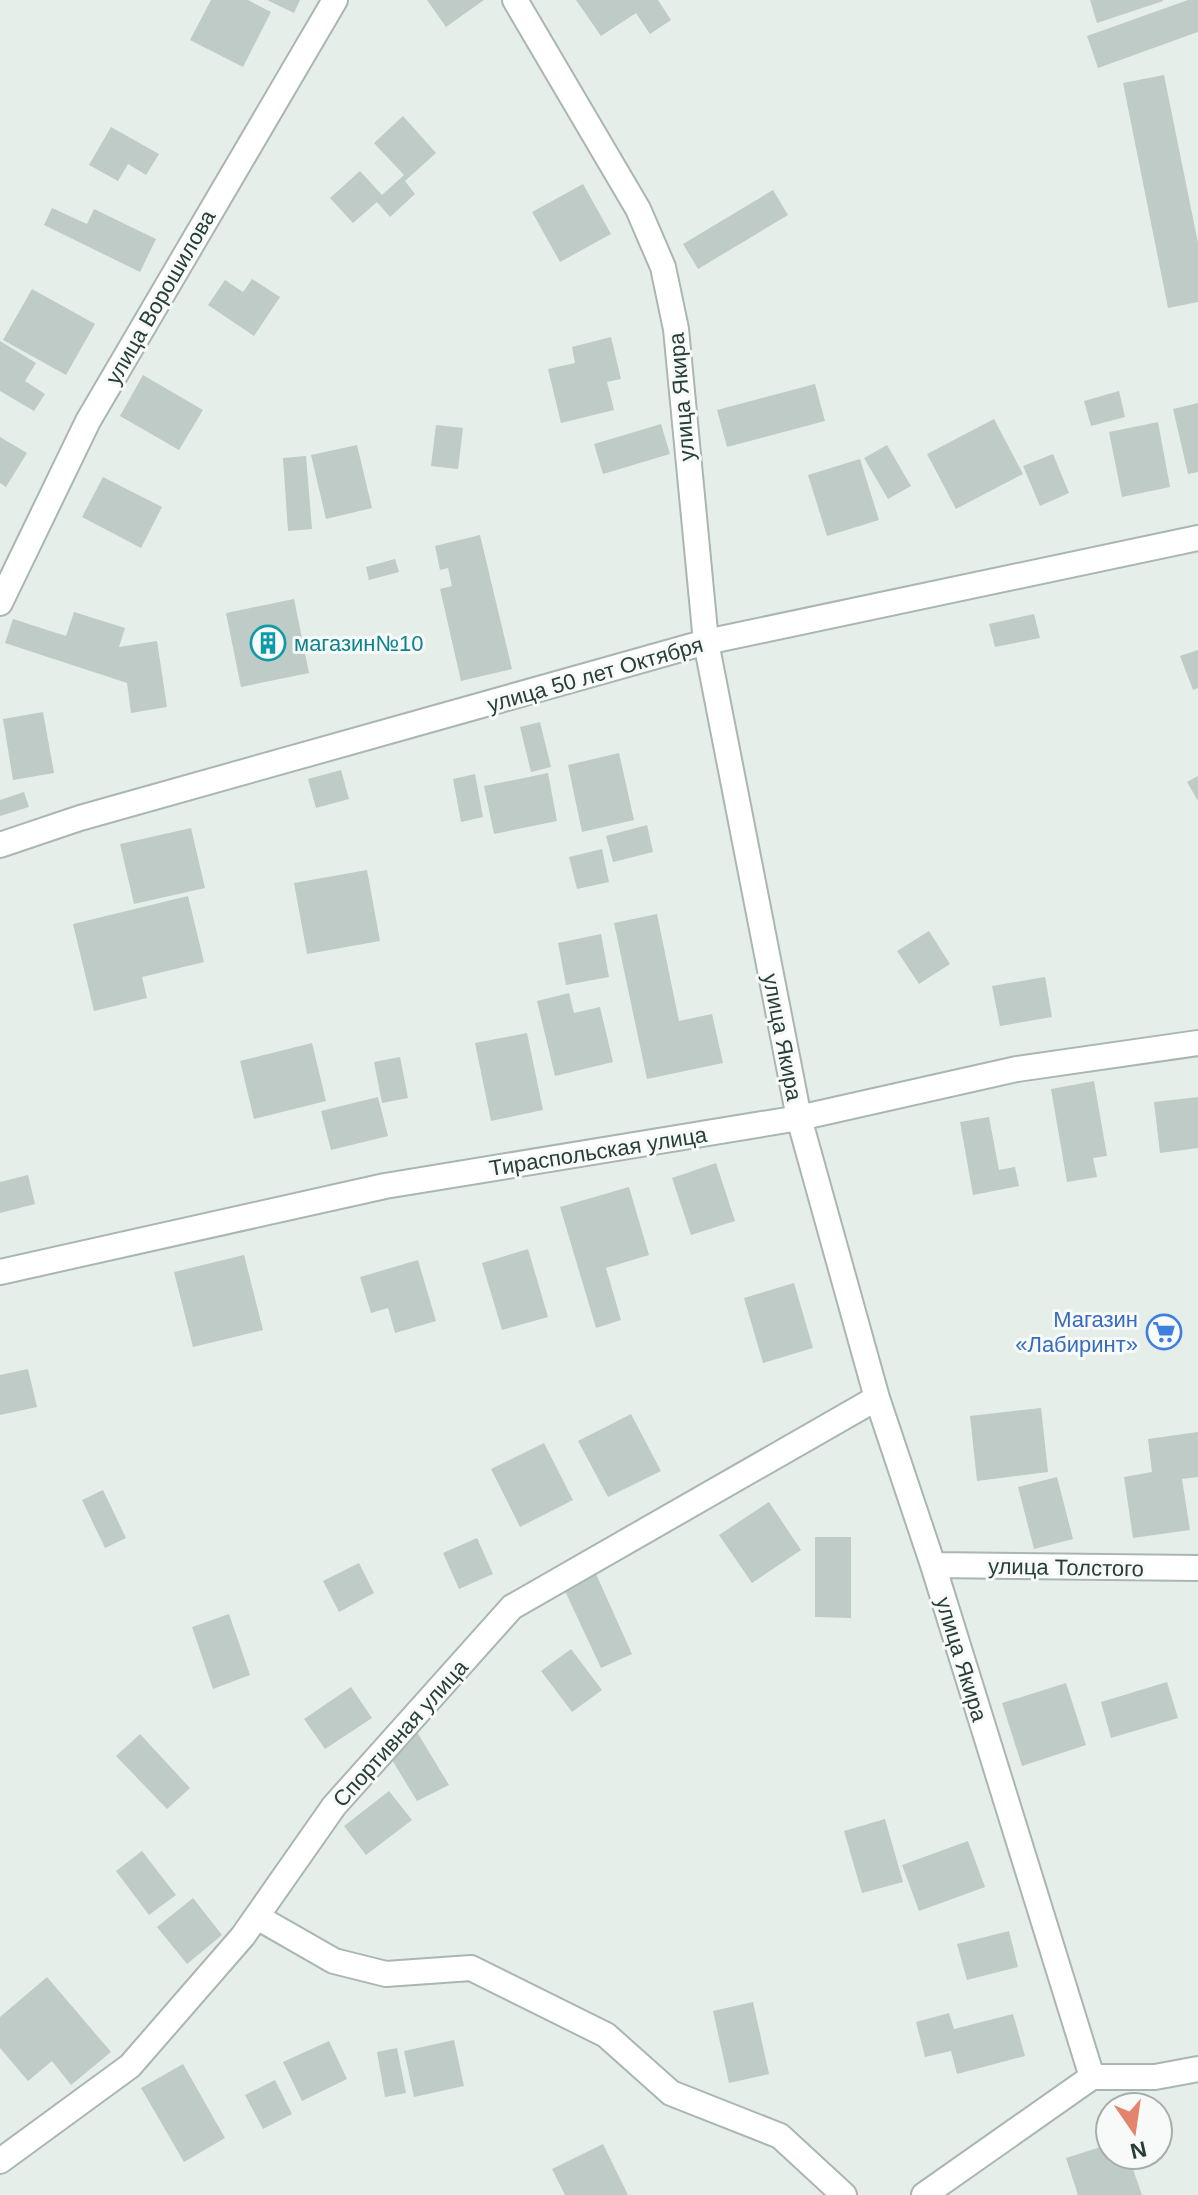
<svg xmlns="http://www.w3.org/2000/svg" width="1198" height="2195" viewBox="0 0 1198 2195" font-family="Helvetica,sans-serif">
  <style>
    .building { fill: #bfcbc6 }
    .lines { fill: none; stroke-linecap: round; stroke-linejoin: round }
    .minor-casing { stroke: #a9b6b1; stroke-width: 28 }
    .minor { stroke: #fff; stroke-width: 24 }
    .labels { text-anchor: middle; stroke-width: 6; stroke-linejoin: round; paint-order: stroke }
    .street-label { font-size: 22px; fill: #273f37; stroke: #f7faf8 }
    .culture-label { font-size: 22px; fill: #0d838f; stroke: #f7faf8; text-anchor: start }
    .shop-label { font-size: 22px; fill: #366cbe; stroke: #f7faf8; text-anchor: end }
  </style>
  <rect width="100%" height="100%" fill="#e6eeea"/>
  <path class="building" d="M211 0H248L271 12 243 67 190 40Z
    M267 0H300L294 13Z
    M427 0H484L446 27Z
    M576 0H658L671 20 650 34 636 13 601 36Z
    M1090 0H1163V1L1097 23Z
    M1188 0H1198V32L1098 68 1087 36Z
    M1164 75 1198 243V302L1168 308 1123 83Z
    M403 116 436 153 405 181 415 194 390 217 377 202 353 223 330 198 360 171 382 195 404 175 374 143Z
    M111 127 159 154 146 175 128 164 118 181 89 165Z
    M583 184 611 234 560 262 532 212Z
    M773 190 788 215 698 269 683 244Z
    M52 208 87 224 94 209 156 239 140 272 44 225Z
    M252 279 280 297 254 336 208 305 225 280 243 292Z
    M32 289 95 324 66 375 3 340Z
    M611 337 621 379 607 382 614 410 561 423 548 369 575 363 572 347Z
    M0 341 36 363 25 381 45 394 34 411 0 391Z
    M143 375 203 410 179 450 120 416Z
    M815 384 825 421 727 447 717 410Z
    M1119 391 1125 417 1091 426 1084 401Z
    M1198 403V472L1188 474 1173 409Z
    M994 419 1023 474 956 509 927 454Z
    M1158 422 1170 487 1122 497 1109 432Z
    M661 424 670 454 603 474 594 444Z
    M436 425 463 428 458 469 431 466Z
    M0 437 27 453 6 487 0 483Z
    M357 445 372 508 326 519 311 455Z
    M887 445 911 486 888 499 864 458Z
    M1053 454 1069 493 1040 506 1023 466Z
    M306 456 312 529 288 531 283 458Z
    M860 459 879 520 827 536 808 475Z
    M103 477 162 507 141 548 82 517Z
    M480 535 512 669 461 681 440 589 452 586 448 568 440 570 435 546Z
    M395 559 399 572 369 580 366 567Z
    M294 599 309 673 241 687 226 613Z
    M74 612 125 628 119 647 157 641 167 707 131 713 127 683 5 643 13 619 66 636Z
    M1034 614 1040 638 995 647 989 624Z
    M1198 650V688L1193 690 1180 656Z
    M43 712 54 773 13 780 3 719Z
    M540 722 551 767 531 772 520 727Z
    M619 753 634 820 582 832 568 765Z
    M341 770 349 799 316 808 308 779Z
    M548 773 557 821 494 834 484 786Z
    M475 774 483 817 461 822 453 779Z
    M1198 776V801L1187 782Z
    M24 792 29 807 0 816V800Z
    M647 825 653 852 613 862 606 836Z
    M191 828 205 888 134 904 120 844Z
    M602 849 609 882 577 889 569 857Z
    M367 870 380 941 307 954 294 883Z
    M188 896 204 962 142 977 147 998 94 1011 73 924Z
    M657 914 679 1021 712 1014 723 1063 647 1079 614 923Z
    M929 931 950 964 919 984 897 951Z
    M601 934 609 977 566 985 558 943Z
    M1045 977 1052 1017 1000 1026 992 986Z
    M569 993 574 1013 600 1007 613 1062 555 1076 537 1001Z
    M527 1033 543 1110 491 1121 475 1043Z
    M312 1043 326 1101 254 1119 240 1061Z
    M400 1057 408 1098 382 1103 374 1062Z
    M1094 1081 1107 1156 1093 1158 1097 1177 1067 1182 1051 1089Z
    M378 1097 388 1136 331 1150 321 1111Z
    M1198 1097V1148L1160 1153 1154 1102Z
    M989 1117 999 1170 1015 1167 1019 1186 973 1195 960 1122Z
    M716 1163 735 1221 691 1235 672 1178Z
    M28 1175 35 1204 0 1213V1182Z
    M629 1187 649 1255 606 1268 621 1320 596 1328 560 1207Z
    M528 1249 548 1317 502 1330 482 1263Z
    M244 1255 263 1330 193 1347 174 1272Z
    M418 1260 436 1321 395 1333 388 1308 371 1313 360 1277Z
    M794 1283 813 1348 763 1363 744 1298Z
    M28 1369 37 1407 0 1415V1375Z
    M1041 1408 1048 1472 977 1481 970 1416Z
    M631 1414 661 1471 608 1497 578 1441Z
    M1198 1432V1477L1182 1479 1190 1530 1133 1538 1124 1477 1152 1472 1148 1439Z
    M544 1443 573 1500 520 1527 491 1469Z
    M1057 1477 1073 1539 1034 1549 1018 1487Z
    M103 1490 126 1538 105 1548 82 1500Z
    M769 1502 801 1550 752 1583 719 1535Z
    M815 1537H851V1618L815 1617Z
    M477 1538 493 1574 459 1589 443 1553Z
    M359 1563 374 1593 339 1612 323 1581Z
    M596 1574 632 1654 601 1668 564 1589Z
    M229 1614 250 1675 213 1689 192 1627Z
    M571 1649 602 1690 572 1712 541 1671Z
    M1167 1682 1178 1718 1111 1738 1101 1702Z
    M1066 1683 1086 1745 1022 1766 1002 1703Z
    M351 1687 372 1718 325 1749 304 1719Z
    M417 1732 449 1785 417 1801 389 1755Z
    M140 1734 190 1788 167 1809 116 1756Z
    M389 1791 412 1820 366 1855 344 1826Z
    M885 1819 903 1882 862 1893 844 1831Z
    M968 1841 985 1887 919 1911 902 1865Z
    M142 1851 176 1895 149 1915 116 1871Z
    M193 1898 222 1935 187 1964 157 1927Z
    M1009 1931 1018 1967 967 1980 957 1944Z
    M47 1977 111 2052 71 2085 52 2061 28 2081 0 2048V2017Z
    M753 2002 769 2074 729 2083 713 2011Z
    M949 2013 954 2029 1013 2014 1025 2056 957 2074 951 2051 925 2057 916 2022Z
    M454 2040 464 2086 414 2097 404 2051Z
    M329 2041 347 2079 302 2101 283 2062Z
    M397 2048 406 2093 385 2097 377 2052Z
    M183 2064 225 2138 184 2162 141 2088Z
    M275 2080 292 2114 263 2129 245 2095Z
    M603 2144 628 2195H565L552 2169Z
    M1110 2144V2155H1128L1142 2195H1078L1066 2158Z"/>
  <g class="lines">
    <g class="minor-casing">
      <path id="minor" d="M515 0 638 209 663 267 676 329 706 642 799 1118 877 1398 933 1565 1092 2077
        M0 603 88 421 335 0
        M0 845 80 818 706 642 1198 538
        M0 1272 385 1186 799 1118 1017 1069 1198 1043
        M933 1565 1198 1568
        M257 1917 334 1961 386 1974 471 1968 606 2035 671 2093 780 2136 844 2195
        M0 2161 130 2066 243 1936 334 1806 512 1607 877 1398
        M924 2195 1092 2077H1155L1198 2069"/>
    </g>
    <use href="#minor" class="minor"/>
  </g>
  <defs>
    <g id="building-ring" transform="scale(1.8)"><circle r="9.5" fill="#f7faf8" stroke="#0f9aa8" stroke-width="1.5"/><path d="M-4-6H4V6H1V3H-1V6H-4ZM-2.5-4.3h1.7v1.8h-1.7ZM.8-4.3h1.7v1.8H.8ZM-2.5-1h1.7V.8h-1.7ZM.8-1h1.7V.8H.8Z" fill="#0f9aa8"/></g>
    <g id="supermarket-ring" transform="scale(1.8)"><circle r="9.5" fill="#f7faf8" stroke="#3f7fe0" stroke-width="1.5"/><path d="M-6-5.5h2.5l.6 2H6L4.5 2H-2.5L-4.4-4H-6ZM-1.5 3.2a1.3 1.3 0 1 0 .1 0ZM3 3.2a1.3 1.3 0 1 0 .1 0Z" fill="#3f7fe0"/></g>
  </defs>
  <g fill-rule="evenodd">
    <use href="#building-ring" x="268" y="643"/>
    <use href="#supermarket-ring" x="1164" y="1332"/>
  </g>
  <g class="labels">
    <g class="street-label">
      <text transform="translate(160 297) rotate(-60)" y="8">улица Ворошилова</text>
      <text transform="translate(681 397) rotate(-95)" y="8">улица Якира</text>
      <text transform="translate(595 674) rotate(-16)" y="8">улица 50 лет Октября</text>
      <text transform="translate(783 1037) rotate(79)" y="8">улица Якира</text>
      <text transform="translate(598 1151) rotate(-9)" y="8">Тираспольская улица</text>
      <text transform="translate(1066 1567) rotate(1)" y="8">улица Толстого</text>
      <text transform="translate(962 1659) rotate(73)" y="8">улица Якира</text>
      <text transform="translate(400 1733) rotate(-48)" y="8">Спортивная улица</text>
    </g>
    <g class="culture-label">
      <text x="294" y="651">магазин№10</text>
    </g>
    <g class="shop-label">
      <text x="1138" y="1327">Магазин<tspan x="1138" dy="25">«Лабиринт»</tspan></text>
    </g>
  </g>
  <g transform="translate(1134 2131) rotate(167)"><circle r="38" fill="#f7faf8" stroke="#a4afab" stroke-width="2"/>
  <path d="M0-6L14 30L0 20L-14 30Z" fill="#e5846d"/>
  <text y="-12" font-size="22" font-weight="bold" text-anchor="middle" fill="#273f37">N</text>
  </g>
</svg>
